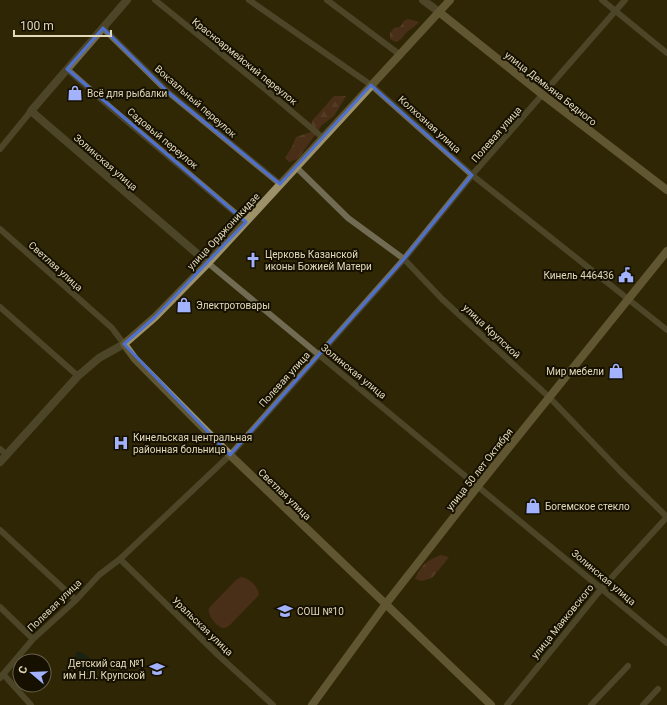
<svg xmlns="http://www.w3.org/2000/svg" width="667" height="705" viewBox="0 0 667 705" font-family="Roboto,sans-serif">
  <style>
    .forest { fill: url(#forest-firs) }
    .pitch { fill: #6b3a2f }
    .water { fill: #031d23 }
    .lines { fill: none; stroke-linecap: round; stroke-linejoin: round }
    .minor { stroke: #726b53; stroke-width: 6 }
    .tertiary { stroke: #726b53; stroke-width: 8 }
    .secondary { stroke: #9d9169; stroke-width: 8 }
    .marked { fill: none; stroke: #4e71d0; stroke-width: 3; stroke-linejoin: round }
    .labels { text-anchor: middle; stroke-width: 4; stroke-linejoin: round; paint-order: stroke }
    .street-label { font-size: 10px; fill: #e2d9ba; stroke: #161000 }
    .poi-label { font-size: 10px; fill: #e2d9ba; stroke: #161000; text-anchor: start }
  </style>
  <defs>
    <pattern id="forest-firs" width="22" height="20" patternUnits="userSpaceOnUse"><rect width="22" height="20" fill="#6b3a2f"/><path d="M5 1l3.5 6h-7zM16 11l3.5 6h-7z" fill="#80564b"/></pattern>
  </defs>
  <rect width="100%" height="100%" fill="#302705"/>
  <path class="forest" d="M408 19 419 22C415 27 410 29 406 33 402 37 402 40 396 42L390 39V33L394 28 400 27 404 21Z
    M334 96H346L334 116 322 125 298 159 289 162 285 158 292 147 296 137 311 132 312 121Z
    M441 555 449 557 432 578 422 581 415 579C420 566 427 560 441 555Z"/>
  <path class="pitch" d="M241 577C249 578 259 587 259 595L230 625C228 626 226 628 224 628 217 628 207 615 209 608L236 580Z"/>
  <path class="water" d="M77 651C86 654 93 660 100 668L97 671 84 673C74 665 72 664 77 651Z"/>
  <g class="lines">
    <path class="minor" d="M155 0 265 89 322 137
      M249 0 371 85 472 175 667 330
      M327 0 399 54
      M602 0 667 53
      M103 28 168 92 280 184
      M67 69 110 107 246 222
      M0 149 31 111
      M296 167 348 218 404 259 442 299 549 397 620 471 667 517
      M0 229 112 328 124 344
      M208 263 667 643
      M0 307 78 376
      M0 449 7 455
      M0 530 76 600
      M120 559 218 655 273 705
      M0 607 33 639
      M3 674 31 705
      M0 678 33 639 76 600 99 575 120 559 230 455 404 259 472 175 625 0
      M507 705 602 588 667 517
      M591 705 628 666
      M643 705 658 689"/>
    <path class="tertiary" d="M127 0 31 111 208 263
      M423 0 439 12
      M0 462 78 376 99 358 124 344"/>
    <path class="secondary" d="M450 0 208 263 155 317 124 344 135 359 230 455 491 705
      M439 12 543 95 667 190
      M312 705 385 605 478 486 667 251"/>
  </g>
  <path d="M0 0H667V705H0ZM103 28 168 92 280 184 371 85 472 175 404 259 230 455 124 344 155 317 246 222 67 69Z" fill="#302705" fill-opacity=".55" fill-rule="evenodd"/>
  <path class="marked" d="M103 28 168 92 280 184 371 85 472 175 404 259 230 455 124 344 155 317 246 222 67 69Z"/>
  <defs>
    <g id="shop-bare" transform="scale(1.2)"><path d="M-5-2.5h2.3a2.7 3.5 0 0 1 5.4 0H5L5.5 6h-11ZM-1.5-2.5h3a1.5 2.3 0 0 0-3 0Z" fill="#a2b2fd" stroke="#161000" stroke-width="2.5" paint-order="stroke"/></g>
    <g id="church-bare" transform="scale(1.2)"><path d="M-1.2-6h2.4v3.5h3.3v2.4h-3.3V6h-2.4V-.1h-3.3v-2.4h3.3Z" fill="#a2b2fd" stroke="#161000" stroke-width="2.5" paint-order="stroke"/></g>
    <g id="civic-bare" transform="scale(1.2)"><path d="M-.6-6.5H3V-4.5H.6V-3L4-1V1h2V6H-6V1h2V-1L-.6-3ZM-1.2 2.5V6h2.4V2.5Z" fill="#a2b2fd" stroke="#161000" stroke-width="2.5" paint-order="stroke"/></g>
    <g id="hospital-bare" transform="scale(1.2)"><path d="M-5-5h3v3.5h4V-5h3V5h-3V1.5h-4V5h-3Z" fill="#a2b2fd" stroke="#161000" stroke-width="2.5" paint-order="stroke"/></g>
    <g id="school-bare" transform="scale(1.2)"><path d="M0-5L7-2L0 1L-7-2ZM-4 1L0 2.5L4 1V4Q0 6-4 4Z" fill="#a2b2fd" stroke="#161000" stroke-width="2.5" paint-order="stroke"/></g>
  </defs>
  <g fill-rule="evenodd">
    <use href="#shop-bare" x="75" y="93"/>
    <use href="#church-bare" x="253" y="260"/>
    <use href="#civic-bare" x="626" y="275"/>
    <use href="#shop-bare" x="184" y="305"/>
    <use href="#shop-bare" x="616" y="371"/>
    <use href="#hospital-bare" x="121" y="443"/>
    <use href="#shop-bare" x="533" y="506"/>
    <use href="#school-bare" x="285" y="611"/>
    <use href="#school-bare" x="157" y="669"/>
  </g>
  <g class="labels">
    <g class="street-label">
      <text transform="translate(245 61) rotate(39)" y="4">Красноармейский переулок</text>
      <text transform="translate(551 88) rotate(38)" y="4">улица Демьяна Бедного</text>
      <text transform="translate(196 101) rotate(41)" y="4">Вокзальный переулок</text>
      <text transform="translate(430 124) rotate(42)" y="4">Колхозная улица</text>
      <text transform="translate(496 134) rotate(-49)" y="4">Полевая улица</text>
      <text transform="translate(163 138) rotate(40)" y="4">Садовый переулок</text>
      <text transform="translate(106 162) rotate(41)" y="4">Золинская улица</text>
      <text transform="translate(223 231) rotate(-47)" y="4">улица Орджоникидзе</text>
      <text transform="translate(56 266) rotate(42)" y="4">Светлая улица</text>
      <text transform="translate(492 331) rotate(43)" y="4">улица Крупской</text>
      <text transform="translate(354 371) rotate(39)" y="4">Золинская улица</text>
      <text transform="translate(284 379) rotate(-48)" y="4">Полевая улица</text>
      <text transform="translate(479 469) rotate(-52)" y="4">улица 50 лет Октября</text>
      <text transform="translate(285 494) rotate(44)" y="4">Светлая улица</text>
      <text transform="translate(604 577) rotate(40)" y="4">Золинская улица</text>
      <text transform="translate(54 605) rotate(-44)" y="4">Полевая улица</text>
      <text transform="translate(562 621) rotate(-51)" y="4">улица Маяковского</text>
      <text transform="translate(203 626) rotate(44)" y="4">Уральская улица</text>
    </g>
    <g class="poi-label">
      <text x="87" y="97">Всё для рыбалки</text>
      <text x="265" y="258">Церковь Казанской<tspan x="265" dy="12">иконы Божией Матери</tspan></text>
      <text x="614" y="279" text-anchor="end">Кинель 446436</text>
      <text x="196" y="309">Электротовары</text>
      <text x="604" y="375" text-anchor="end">Мир мебели</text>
      <text x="133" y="441">Кинельская центральная<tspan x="133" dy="12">районная больница</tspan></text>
      <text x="545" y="510">Богемское стекло</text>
      <text x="297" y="615">СОШ №10</text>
      <text x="145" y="667" text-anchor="end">Детский сад №1<tspan x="145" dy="12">им Н.Л. Крупской</tspan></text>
    </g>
  </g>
  <g transform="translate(32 673) rotate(289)"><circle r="19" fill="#161000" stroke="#68604a"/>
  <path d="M0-3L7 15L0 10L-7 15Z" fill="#a2b2fd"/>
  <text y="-6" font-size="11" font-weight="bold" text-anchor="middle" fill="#e2d9ba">С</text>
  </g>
  <path d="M14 30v6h97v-6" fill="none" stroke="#e2d9ba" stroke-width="2"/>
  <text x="20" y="30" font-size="12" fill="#e2d9ba" stroke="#161000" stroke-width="3" paint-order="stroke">100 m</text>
</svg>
